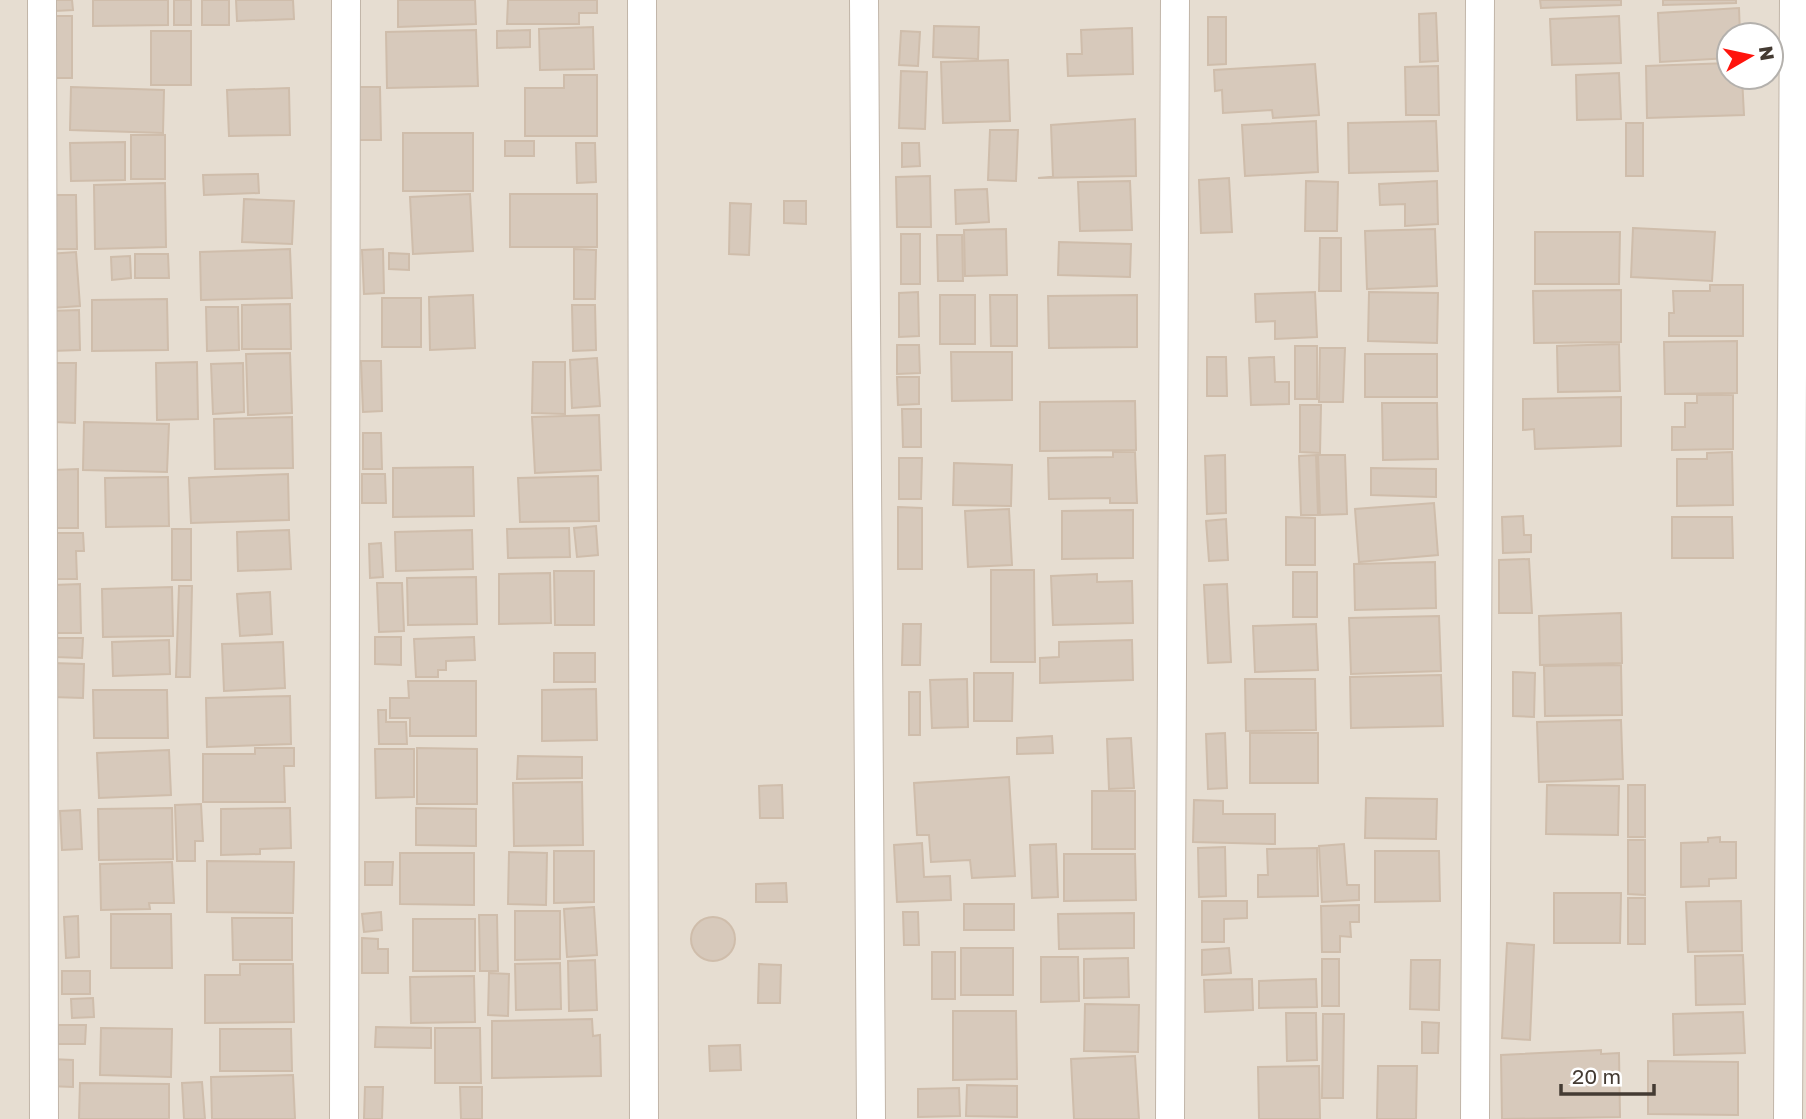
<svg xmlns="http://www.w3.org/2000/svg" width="1806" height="1119" viewBox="0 0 1806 1119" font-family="'Golos Text',sans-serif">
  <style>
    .residential { fill: #e6ddd1; fill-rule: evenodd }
    .building { fill: #d7c9bb; stroke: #cfbdab; stroke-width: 2 }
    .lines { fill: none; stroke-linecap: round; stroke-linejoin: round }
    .street-casing { stroke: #c1b5a8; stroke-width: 30 }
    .street { stroke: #fff; stroke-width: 28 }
  </style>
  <rect width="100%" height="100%" fill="#f2ece3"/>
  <path class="residential" d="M0 0H1806V1119H0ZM1729 35H1771V77H1729Z"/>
  <path class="building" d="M54 0H72L73 10 55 11Z
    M93 0H168V25L93 26Z
    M174 0H191V25H174Z
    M202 0H229V25H202Z
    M236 0H293L294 19 237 21Z
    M398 0H475L476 24 398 27Z
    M508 0H597V13H579V24H507Z
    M1540 0H1621V5L1541 8Z
    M1663 0H1736V3L1663 5Z
    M1739 8 1740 35H1729V58L1660 62 1658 13Z
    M1436 13 1438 61 1420 62 1419 14Z
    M51 16H72V78H51Z
    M1619 16 1621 63 1552 65 1550 19Z
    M1208 17H1226V64L1208 65Z
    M934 26 979 27 978 59 933 57Z
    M593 27 594 69 540 70 539 29Z
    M1132 28 1133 74 1068 76 1067 54H1082L1081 30Z
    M476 30 478 86 387 88 386 32Z
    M530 30V47L497 48V31Z
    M151 31H191V85H151Z
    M901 31 920 32 918 66 899 65Z
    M1008 60 1010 121 943 123 941 62Z
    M1729 63V77H1742L1744 115 1647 118 1646 66Z
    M1315 64 1319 115 1273 118 1272 110 1223 113 1222 90 1215 91 1214 70Z
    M1438 66 1439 115H1406L1405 67Z
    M901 71 927 72 925 129 899 128Z
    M1619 73 1621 119 1577 120 1576 75Z
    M564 75H597V136H525V88H564Z
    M71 87 164 90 163 133 70 130Z
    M350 87H380L381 140H350Z
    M289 88 290 135 229 136 227 90Z
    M1135 119 1136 176 1038 178 1053 177 1051 125Z
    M1316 121 1318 172 1245 176 1242 125Z
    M1436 121 1438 171 1349 173 1348 123Z
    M1626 123H1643V176H1626Z
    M990 130H1018L1016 181 988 180Z
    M403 133H473V191H403Z
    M131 135H165V179H131Z
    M505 141H534V156H505Z
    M125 142V180L71 181 70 143Z
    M576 143H595L596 182 577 183Z
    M902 143H919L920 166 902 167Z
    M258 174 259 193 204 195 203 175Z
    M930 176 931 227H897L896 177Z
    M1229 178 1232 232 1201 233 1199 180Z
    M1130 181 1132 230 1080 231 1078 182Z
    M1306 181 1338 182 1337 231H1305Z
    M1437 181 1438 224 1405 226V204L1380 205 1379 184Z
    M165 183 166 247 95 249 94 185Z
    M987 189 989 222 956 224 955 190Z
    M470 194 473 251 413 254 410 197Z
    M510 194H597V247H510Z
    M51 195H76L77 249H53Z
    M244 199 294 201 292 244 242 242Z
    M784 201H806V224L784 223Z
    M730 203 751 204 749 255 729 254Z
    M1633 228 1715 232 1712 281 1631 277Z
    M1006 229 1007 275 965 276 964 230Z
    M1435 229 1437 286 1367 289 1365 231Z
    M1535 232H1620L1619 284H1535Z
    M901 234H920V284H901Z
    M937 235H962L963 281H938Z
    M1320 238H1341V291H1319Z
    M1059 242 1131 244 1130 277 1058 275Z
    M290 249 292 298 201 300 200 252Z
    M383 249 384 293 364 294 362 250Z
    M574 249 596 250 595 299H574Z
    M76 252 80 306 52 308 48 254Z
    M389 253 409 254V270L389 269Z
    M135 254H168L169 278H135Z
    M130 256 131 278 112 280 111 257Z
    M1710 285H1743V336H1669V313H1674L1673 291H1710Z
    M1621 290V342L1534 343 1533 291Z
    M918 292 919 336 899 337V293Z
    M1315 292 1317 337 1275 339V321L1256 322 1255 294Z
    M1369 292 1438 293 1437 343 1368 341Z
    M473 295 475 348 430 350 429 297Z
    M940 295H975V344H940Z
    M990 295H1017V346H991Z
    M1137 295V347L1049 348 1048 296Z
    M382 298H421V347H382Z
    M167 299 168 350 92 351V300Z
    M290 304 291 349H242V305Z
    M572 305H595L596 350 573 351Z
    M206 307H238L239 350 207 351Z
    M79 310 80 350 52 351 50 311Z
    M1737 341V393L1665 394 1664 342Z
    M1619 344 1620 391 1558 392 1557 346Z
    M897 345H919L920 373 897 374Z
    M1295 346H1317V399H1295Z
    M1320 348H1345L1343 402H1319Z
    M951 352H1012V400L952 401Z
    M290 353 292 413 248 415 246 354Z
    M1365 354H1437V397H1365Z
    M1207 357H1226L1227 396H1207Z
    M1274 357 1275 382H1289V404L1251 405 1249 358Z
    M597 358 600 406 572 408 570 360Z
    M361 361H381L382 411 363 412Z
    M197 362 198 419 157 420 156 363Z
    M533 362H565V414L532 413Z
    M55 363H76L75 423 55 422Z
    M243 363 244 412 213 414 211 364Z
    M897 377H919V404L898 405Z
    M1697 395H1733V449L1672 450V427H1685V403H1697Z
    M1621 397V446L1535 449 1534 429 1523 430V399Z
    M1135 401 1136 450 1040 451V402Z
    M1382 403H1437L1438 459 1383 460Z
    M1300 405H1321L1320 453 1300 452Z
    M902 409H921V447H903Z
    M599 415 601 470 535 473 532 417Z
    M292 417 293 468 215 469 214 419Z
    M84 422 169 424 167 472 83 470Z
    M363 433H381L382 469H363Z
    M1113 452H1135L1137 503H1110V498L1049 499 1048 458 1113 457Z
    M1732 452 1733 505 1677 506V459H1707V453Z
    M1225 455 1226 513 1207 514 1205 456Z
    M1316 455 1318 515H1301L1299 456Z
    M1318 455H1345L1347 514 1320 515Z
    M899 458H922L921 499H899Z
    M954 463 1012 465 1011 506 953 505Z
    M473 467 474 516 393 517V468Z
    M1371 468 1436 469V497L1371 495Z
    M78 469V528H54V470Z
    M288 474 289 520 191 523 189 478Z
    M362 474H385L386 503H362Z
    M598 476 599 521 520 522 518 478Z
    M168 477 169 526 106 527 105 478Z
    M1434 503 1438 555 1359 562 1355 509Z
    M898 507 922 508V569H898Z
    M1009 509 1012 565 968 567 965 511Z
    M1133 510V558L1062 559V511Z
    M1523 516 1524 535H1531V552L1503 553 1502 517Z
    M1286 517 1315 518V565H1286Z
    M1672 517H1732L1733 558H1672Z
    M1226 519 1228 560 1209 561 1206 521Z
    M596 526 598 555 577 557 574 528Z
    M569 528 570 557 508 558 507 529Z
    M172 529H191V580H172Z
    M289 530 291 569 238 571 237 532Z
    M472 530 473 569 396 571 395 532Z
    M56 533H83L84 551H76L77 579H57Z
    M381 543 383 577 370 578 369 544Z
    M1529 559 1532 613H1499V560Z
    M1435 562 1436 608 1355 610 1354 564Z
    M991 570H1034L1035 662H991Z
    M554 571H594V625H555Z
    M1293 572H1317V617H1293Z
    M550 573 551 623 499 624V574Z
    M1097 574V582L1132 581 1133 623 1053 625 1051 576Z
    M476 577 477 624 408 625 407 578Z
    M377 583H402L404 631 379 632Z
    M80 584 81 633H54V585Z
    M1227 584 1231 662 1208 663 1204 585Z
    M179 586H192L190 677H176Z
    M172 587 173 636 103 637 102 589Z
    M270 592 272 634 240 636 237 594Z
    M1621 613 1622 663 1540 665 1539 616Z
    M1439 616 1441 671 1351 674 1349 618Z
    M903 624H921L920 665H902Z
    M1316 624 1318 670 1255 672 1253 626Z
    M375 637H401V665L375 664Z
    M474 637 475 660 446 661V670H438V677H416L414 639Z
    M57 638H83L82 658 56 657Z
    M169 640 170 674 113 676 112 642Z
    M1132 640 1133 680 1040 683V658L1059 657V642Z
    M283 642 285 688 224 691 222 644Z
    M554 653H595V682H554Z
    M52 663 84 664 83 698 52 697Z
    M1621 665 1622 715 1545 716 1544 666Z
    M1513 672 1535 673 1534 717 1513 716Z
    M974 673H1013L1012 721H974Z
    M1441 675 1443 726 1351 728 1350 677Z
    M967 679 968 727 932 728 930 680Z
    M1245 679H1315L1316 730 1246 731Z
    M408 681H476V736H410V718H390V698H409Z
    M596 689 597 740 542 741V690Z
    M93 690H167L168 738H94Z
    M909 692H920V735H909Z
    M290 696 291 744 207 747 206 698Z
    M378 710H386V722H406L407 744H379Z
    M1621 720 1623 779 1539 782 1537 722Z
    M1225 733 1227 788 1208 789 1206 734Z
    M1250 733H1318V783H1250Z
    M1052 736 1053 753 1017 754V738Z
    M1131 738 1134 788 1109 789 1107 739Z
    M255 748H294V766H284L285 802H203V754H255Z
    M417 748 477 749V804H417Z
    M375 749H414V797L376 798Z
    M169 750 171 795 99 798 97 753Z
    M518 756 582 757V778L517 779Z
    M1009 777 1015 876 972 878 970 860 931 862 929 835H917L914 783Z
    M582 782 583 845 514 846 513 783Z
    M782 785 783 818H760L759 786Z
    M1547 785 1619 786 1618 835 1546 834Z
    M1628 785H1645V837H1628Z
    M1092 791H1135V849H1092Z
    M1366 798 1437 799 1436 839 1365 838Z
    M1194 800 1223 801V814H1275V844L1193 842Z
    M201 804 203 841H195V861H177L175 805Z
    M172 808 173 859 99 860 98 809Z
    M290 808 291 848 260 849V854L221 855V809Z
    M416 808 476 809V846L416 845Z
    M80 810 82 849 62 850 60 811Z
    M1720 837V842H1736V878L1709 879V886L1681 887V843L1708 842V838Z
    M1628 840H1645V895L1628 894Z
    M922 843 924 877 950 876 951 900 897 902 894 845Z
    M1056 844 1058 897 1032 898 1030 845Z
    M1344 844 1347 885H1359V900L1322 902 1319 846Z
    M1225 847 1226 896 1199 897 1198 848Z
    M1317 848 1318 896 1258 897V875H1268L1267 849Z
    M554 851H594V902L554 903Z
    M1375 851H1439L1440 901 1375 902Z
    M509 852 547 853 546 905 508 904Z
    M400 853H474V905L400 904Z
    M1064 854H1135L1136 900 1064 901Z
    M207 861 294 862 293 913 207 912Z
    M172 862 174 903H149L150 909 101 910 100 864Z
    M365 862H393L392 885H365Z
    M786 883 787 902H756V884Z
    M1554 893H1621L1620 943H1554Z
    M1628 898H1645V944H1628Z
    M1202 901H1247V918L1224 919V942H1202Z
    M1741 901 1742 951 1688 952 1686 902Z
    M964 904H1014V930H964Z
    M1359 905V922H1350L1351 937 1340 936V952H1322L1321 906Z
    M594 907 597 955 567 957 564 909Z
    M515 911H560V959L515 960Z
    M381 912 382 930 364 932 362 914Z
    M903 912H918L919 945H904Z
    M1134 913V948L1059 949 1058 914Z
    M111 914H171L172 968H111Z
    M479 915H497L498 971H480Z
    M78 916 79 957 66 958 64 917Z
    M691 939a22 22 0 1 1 44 0a22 22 0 1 1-44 0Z
    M232 918H292V960H233Z
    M413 919H475V971H413Z
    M362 938 378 939V949H388V973H362Z
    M1507 943 1534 945 1530 1040 1502 1038Z
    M961 948H1013V995H961Z
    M1229 948 1231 973 1202 975V950Z
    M932 952H955V999H932Z
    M1743 955 1745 1004 1696 1005 1695 956Z
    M1041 957H1078L1079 1001 1041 1002Z
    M1128 958 1129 997 1084 998V959Z
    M1322 959H1339V1006H1322Z
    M595 960 597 1010 569 1011 568 961Z
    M1411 960H1440L1439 1010 1410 1009Z
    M560 963 561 1009 516 1010 515 964Z
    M240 964H293L294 1022 205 1023V975H240Z
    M759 964 781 965 780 1003H758Z
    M62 971H90V994H62Z
    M489 973 509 974 508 1016 488 1015Z
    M474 976 475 1022 411 1023 410 977Z
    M1252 979 1253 1010 1205 1012 1204 980Z
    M1316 979 1317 1007 1259 1008V981Z
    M93 998 94 1017 72 1018 71 999Z
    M1085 1004 1139 1005 1138 1052 1084 1051Z
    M953 1011H1016L1017 1079 953 1080Z
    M1743 1012 1745 1053 1674 1055 1673 1014Z
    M1286 1013H1316L1317 1060 1287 1061Z
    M1323 1014H1344L1343 1098H1322Z
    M592 1019 593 1036 600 1035 601 1076 492 1078V1021Z
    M1422 1022 1439 1023 1438 1053H1422Z
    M58 1025H86L85 1044H58Z
    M376 1027 431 1028V1048L375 1047Z
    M101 1028 172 1029 171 1077 100 1075Z
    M435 1028H480L481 1083H435Z
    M220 1029H291L292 1071H220Z
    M740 1045 741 1070 710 1071 709 1046Z
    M1601 1050V1054L1619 1053 1620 1117 1502 1119 1501 1055Z
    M1135 1056 1139 1119H1074L1071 1059Z
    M50 1059 73 1060V1087L49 1086Z
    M1648 1061 1738 1062V1115L1648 1114Z
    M1319 1066 1320 1119H1259L1258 1067Z
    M1378 1066H1417L1416 1119H1377Z
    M293 1075 295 1119H212L211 1077Z
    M202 1082 205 1119H184L182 1083Z
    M80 1083 169 1084V1119H79Z
    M967 1085 1017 1086V1117L966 1116Z
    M365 1087H383L382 1119H364Z
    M460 1087H482V1119H461Z
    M959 1088 960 1116 918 1117V1089Z"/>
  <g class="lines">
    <g class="street-casing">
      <path id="street" d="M42 0 44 1119
        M642 0 644 1119
        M864 0 871 1119
        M344 1119 346 0
        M1170 1119 1175 0
        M1475 1119 1480 0
        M1788 1119 1794 0"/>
    </g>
    <use href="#street" class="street"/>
  </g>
  <g transform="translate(1750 56) rotate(81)"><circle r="33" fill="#ffffff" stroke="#b4b1ad" stroke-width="2"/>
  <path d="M0-5L12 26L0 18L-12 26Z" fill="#ff140d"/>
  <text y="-10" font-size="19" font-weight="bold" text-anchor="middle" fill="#443b33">N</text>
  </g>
  <path d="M1561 1084v10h93v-10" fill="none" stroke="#443b33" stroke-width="3.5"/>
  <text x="1572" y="1084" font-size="21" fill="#443b33" stroke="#ffffff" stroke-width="5" paint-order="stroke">20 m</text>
</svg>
